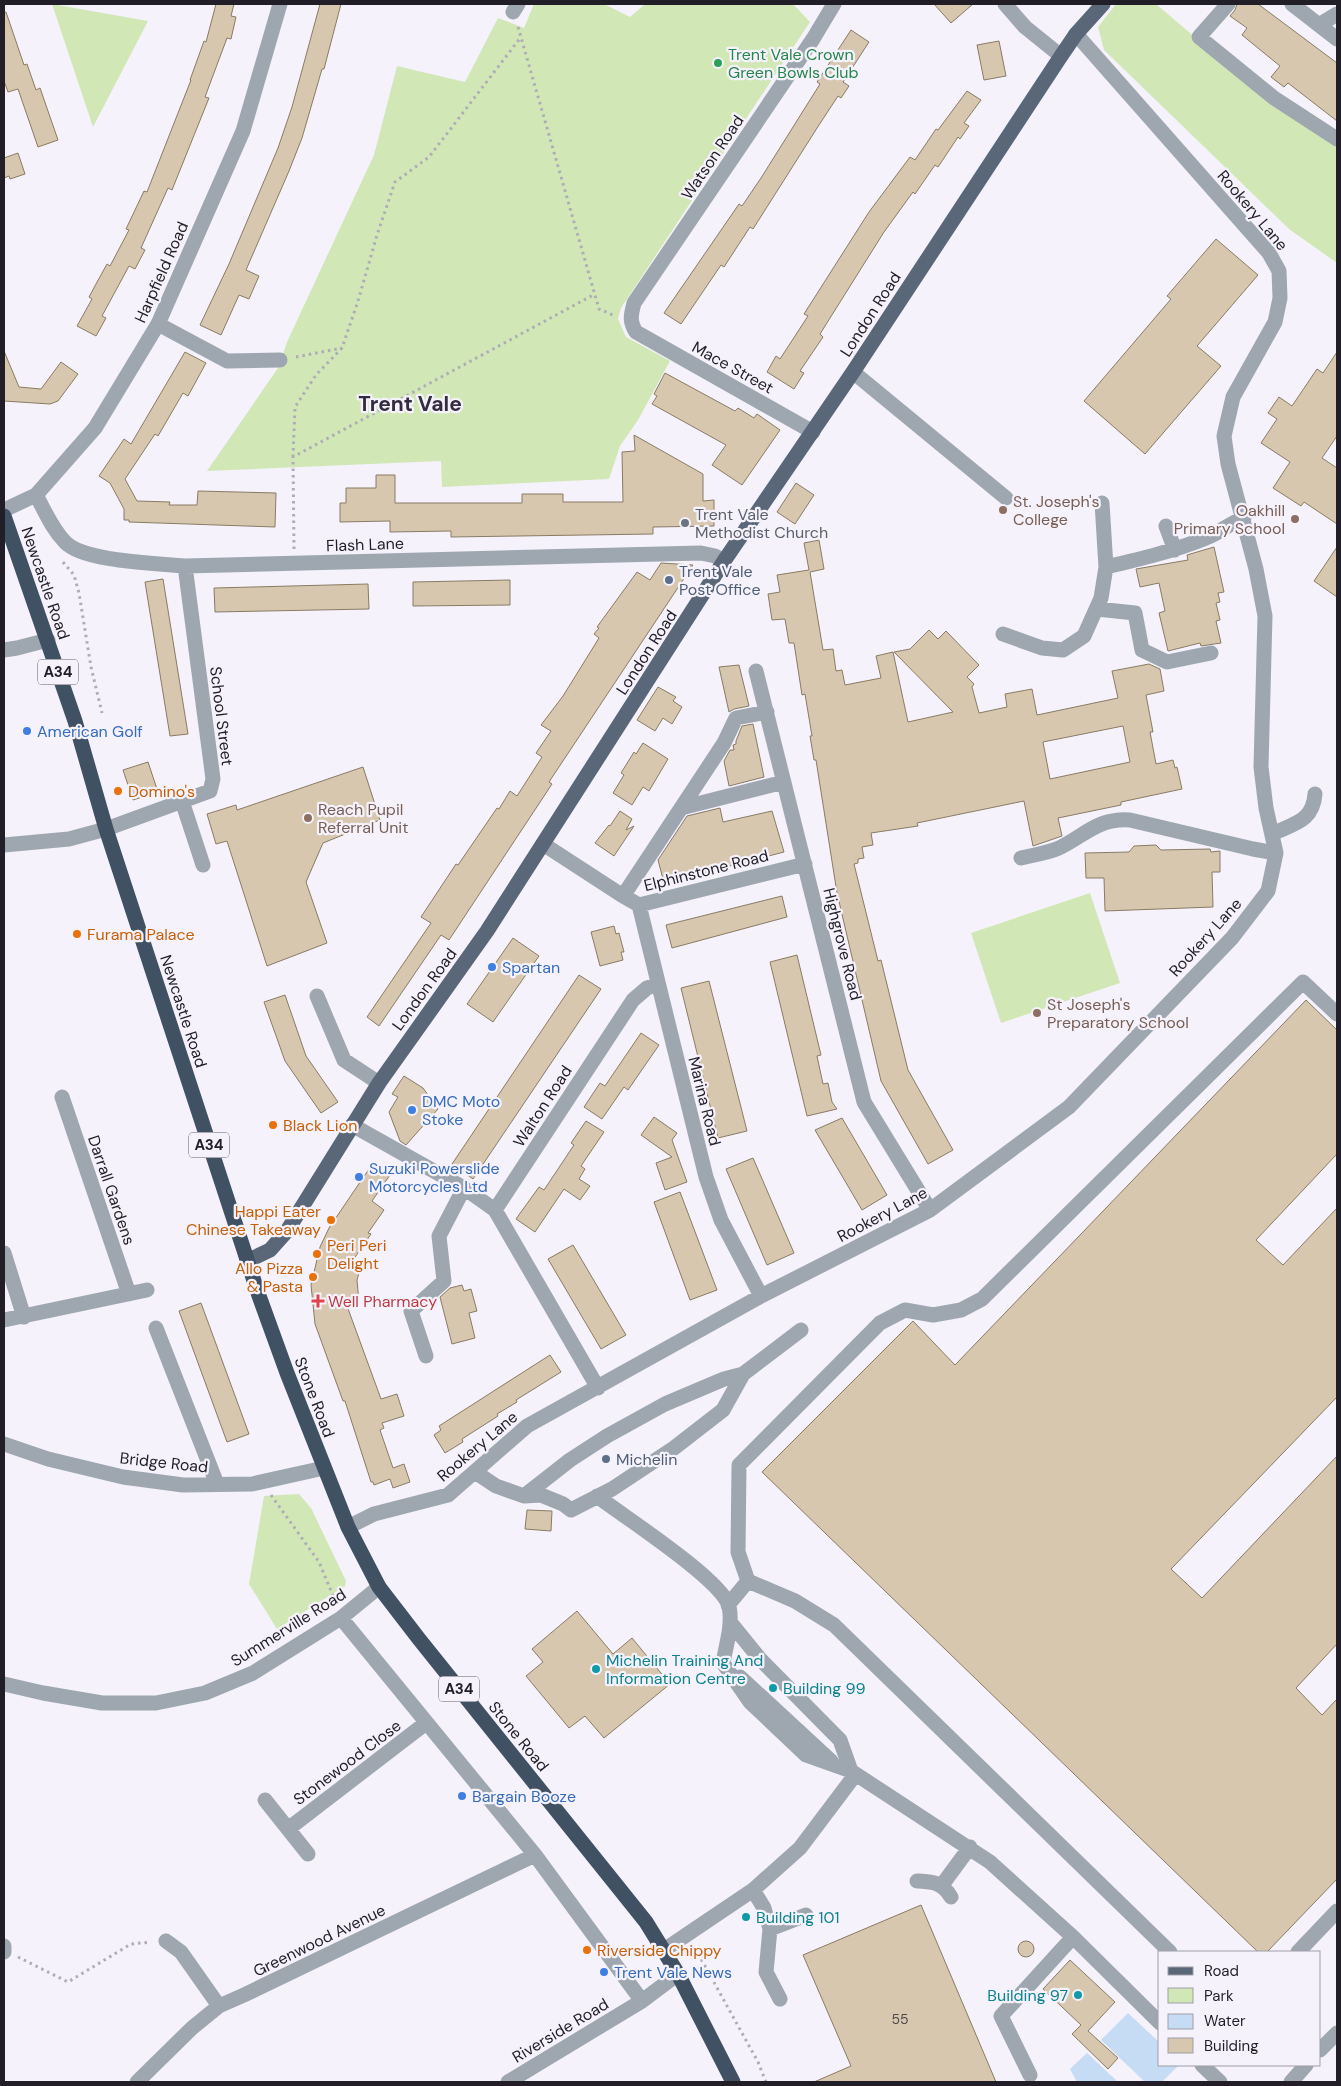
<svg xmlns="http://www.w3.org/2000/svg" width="1341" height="2086" viewBox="0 0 1341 2086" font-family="'DM Sans',sans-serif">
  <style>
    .green { fill: #d1e8b6 }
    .water { fill: #c6dcf4 }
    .building { fill: #d6c7ae; stroke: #897b64; fill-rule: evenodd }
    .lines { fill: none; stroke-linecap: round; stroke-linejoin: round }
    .path { stroke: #afacb6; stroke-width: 3; stroke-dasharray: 2.5 4; stroke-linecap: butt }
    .minor { stroke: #9ea7b0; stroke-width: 15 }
    .major { stroke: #596778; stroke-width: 15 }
    .highway { stroke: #405163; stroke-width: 15 }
    .leisure-dot { fill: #2e9e5b; stroke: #f5f2fc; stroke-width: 2 }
    .education-dot { fill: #8d6e63; stroke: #f5f2fc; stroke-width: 2 }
    .worship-dot { fill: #6b7280; stroke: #f5f2fc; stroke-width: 2 }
    .service-dot { fill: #5c6f8a; stroke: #f5f2fc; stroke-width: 2 }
    .shop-dot { fill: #3f7fe0; stroke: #f5f2fc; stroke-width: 2 }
    .food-dot { fill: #e8710a; stroke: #f5f2fc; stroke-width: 2 }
    .health-dot { fill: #e0444e; stroke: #f5f2fc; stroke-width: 2 }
    .culture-dot { fill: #0f9aa8; stroke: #f5f2fc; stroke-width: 2 }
    .labels { text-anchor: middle; stroke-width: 4.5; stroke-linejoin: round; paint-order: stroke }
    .number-label { font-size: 14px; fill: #4e4849 }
    .shield { fill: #f5f2fc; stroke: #615e67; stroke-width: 1 }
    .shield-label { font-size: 15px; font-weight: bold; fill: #211e27 }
    .leisure-label { font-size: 16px; fill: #27864d; stroke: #f5f2fc; text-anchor: start }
    .street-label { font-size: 16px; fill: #211e27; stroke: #f5f2fc }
    .education-label { font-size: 16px; fill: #785e54; stroke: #f5f2fc; text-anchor: start }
    .worship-label { font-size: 16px; fill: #5b616d; stroke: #f5f2fc; text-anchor: start }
    .service-label { font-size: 16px; fill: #4e5e75; stroke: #f5f2fc; text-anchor: start }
    .shop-label { font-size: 16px; fill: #366cbe; stroke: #f5f2fc; text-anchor: start }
    .food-label { font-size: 16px; fill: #c56008; stroke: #f5f2fc; text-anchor: start }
    .health-label { font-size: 16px; fill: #be3a42; stroke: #f5f2fc; text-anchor: start }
    .culture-label { font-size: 16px; fill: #0d838f; stroke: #f5f2fc; text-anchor: start }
    .district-label { font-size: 21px; font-weight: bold; fill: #332b3f; stroke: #f5f2fc }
  </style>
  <rect width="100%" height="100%" fill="#f5f2fc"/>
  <path class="green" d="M52 4 148 21 93 127Z
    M534 4H604L630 17 645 4H793L810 22 621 308 618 319 626 337 670 361 638 420 620 446 609 479 442 487 441 461 207 471 278 368 287 342 374 155 397 66 465 82 498 18 524 28Z
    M1116 4H1156L1271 102 1337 145V263L1289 229 1104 50 1098 27Z
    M1090 893 1120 983 1001 1023 971 933Z
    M299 1494 311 1508 346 1581 345 1586 277 1629 249 1584 264 1496Z"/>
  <path class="water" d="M1128 2013 1160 2043V2065H1179L1162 2082H1145L1101 2040Z
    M1087 2053 1118 2082H1077L1070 2069Z"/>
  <path class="building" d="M216 4H234L231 16 236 17 231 39 227 38 205 97 209 98 172 190 168 188 141 248 145 250 135 269 129 266 102 316 106 318 96 336 77 326 92 299 89 297 96 284 107 264 110 266 129 230 126 229 144 191 147 192 191 80H190L204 41 206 42Z
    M320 4H341L324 69H322L302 138 289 171 246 270 259 276 249 299 239 295 221 335 200 325 229 264 278 148 292 107Z
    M934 4H973L951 23Z
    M1237 4H1258L1337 63V121L1288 83 1284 87 1271 77 1280 66 1242 35 1247 28 1230 16 1235 10Z
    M4 12H6L24 65 27 64 36 90 40 88 58 140 38 147 18 89 8 92 4 81Z
    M851 30 869 42 843 82 849 86 841 98 838 96 819 125 753 229 750 227 724 267 721 265 681 324 664 313 739 204 742 206 761 178 820 84 817 82Z
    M999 41 1006 76 984 80 977 45Z
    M967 91 981 100 964 123 969 126 960 139 958 137 938 167 935 165 915 194 913 192 884 232 820 334 823 337 800 371 804 373 794 389 767 372 776 356 780 359 808 316 804 314 869 212 910 157 915 160 936 129 938 130Z
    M18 153 25 174 10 179 9 176 4 178V158Z
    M1216 239 1258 275 1197 346 1221 366 1145 454 1084 401 1171 299 1167 296Z
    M4 351 19 387 41 389 61 362 78 374 58 401 50 404 4 401Z
    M185 352 206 363 188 396 183 393 158 436 155 434 125 479 137 501 170 502 169 505H197L198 491 276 493 275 527 129 522V520H124V509L110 483 99 476 124 439 131 444Z
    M1337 352V436L1322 458 1337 468V524L1304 502 1301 506 1273 488 1290 462 1261 443 1277 419 1268 413 1279 397 1292 406 1317 369 1323 373Z
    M665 373 735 411 738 408 754 418 757 414 780 430 742 485 712 465 726 445 652 404 657 396 654 394Z
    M634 435 703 474V501L714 500V526L653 527V534L451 537V531L390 532V521L340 522V503H346V488H376V475H395V503H522V494H563V502H623L622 452 635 451Z
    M796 483 814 495 795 524 777 512Z
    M819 540 824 569 810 572 823 650 833 649 836 671 842 670 845 685 881 678 876 656 893 652 908 722 953 712 894 652 910 649 929 630 938 639 946 631 979 665 967 677 974 684 972 687 979 713 1007 707 1005 694 1032 689 1037 715 1118 698 1112 671 1149 664 1160 669 1164 691 1146 695 1153 732H1150L1156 764 1173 760 1175 768 1177 767 1182 789 1121 802V805L1058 818 1062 836 1033 846 1024 801 917 823 918 826 871 833 873 845 862 847 864 858 858 859V863L854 864 878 961 881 960 908 1070 953 1150 928 1164 881 1081 837 893 816 760H814L810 736H812L805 694 802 695 794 643H789L785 619 772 620 768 594 780 592 777 575 809 570 804 543ZM1123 726 1130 762 1050 779 1043 742Z
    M1214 547 1224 592 1218 593 1220 602 1216 603 1220 620 1216 621 1221 643 1201 646 1200 643 1168 651 1159 613 1165 611 1159 583 1140 587 1136 569 1188 560 1187 555Z
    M1337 547V597L1314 581Z
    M661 563 693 565 549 782 552 784 449 940 441 935 379 1026 367 1017 431 923 421 917 456 864 458 865 497 808 499 809 510 791 517 796 542 757 536 753 551 731 541 725 563 696 599 638 594 634 599 628 597 627 637 572 650 580Z
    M163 579 188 734 170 736 145 582Z
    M510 580V605L413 606V582Z
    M368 584 369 609 215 612 214 588Z
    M739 665 749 706 734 709 729 712 719 667Z
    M658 687 676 697 673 701 682 707 672 724 663 718 655 731 637 720Z
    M753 724 764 777 729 786 724 761 730 750H734L733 745 736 744V741L742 726Z
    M643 743 668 759 649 791 643 787 632 805 613 793 624 775 621 773 634 752 636 754Z
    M148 762 158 792 133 800 123 770Z
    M363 767 380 820 323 843 306 882 327 943 267 966 227 841 216 844 207 814 236 805 237 810Z
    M720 808 723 822 772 811 784 852 664 883 658 860 687 816Z
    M620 811 632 819 626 830 634 826 614 856 595 843 609 825 610 826Z
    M1156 845 1161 850 1210 849 1211 852 1220 851V872H1212L1213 907 1105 911 1104 878H1086L1085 853 1129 852 1134 846Z
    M782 896 787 917 672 948 666 925Z
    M614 926 616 934 619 933 624 952H621L623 960 600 966 591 932Z
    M513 938 539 956 493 1022 467 1004Z
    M797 955 821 1055 817 1056 823 1084 828 1083 832 1102 837 1109 807 1116 770 962Z
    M579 975 601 989 473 1179 452 1164Z
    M709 981 747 1131 718 1138 681 988Z
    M285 995 306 1056 338 1102 321 1113 285 1061 264 1002Z
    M1306 1000 1337 1030V1154L1256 1240 1283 1265 1337 1208V1397L1171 1569 1202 1598 1337 1456V1644L1296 1688 1322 1715 1337 1699V1879L1267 1952H1258L762 1472 913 1321 955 1365Z
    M641 1033 659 1045 628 1090 624 1087 602 1119 584 1107 600 1083 605 1086Z
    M404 1076 423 1088 438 1109 406 1145 400 1141 389 1112 398 1097 392 1094Z
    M654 1117 677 1133 672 1140 687 1182 665 1190 656 1163 672 1157 641 1135Z
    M842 1118 887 1195 862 1210 815 1130Z
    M586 1121 604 1132 581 1166 585 1169 579 1179 590 1186 580 1200 564 1189 535 1232 516 1219 539 1187 544 1190 574 1145 571 1143Z
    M753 1158 794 1253 767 1265 726 1169Z
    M373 1163 390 1175 372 1201 384 1210 368 1233 371 1234 351 1263 361 1266 357 1280 359 1303 347 1306 381 1399 397 1394 404 1416 382 1423 384 1428 380 1430 393 1468 404 1464 410 1482 393 1488 390 1479 374 1485 373 1482H371L345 1401H343L315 1324 311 1285 320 1247 329 1228Z
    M680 1192 717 1290 690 1300 654 1202Z
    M573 1245 626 1335 601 1349 548 1259Z
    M462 1285 464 1291 471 1289 477 1311 469 1313 475 1338 452 1344 440 1297 450 1288Z
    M201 1303 249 1434 227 1442 179 1311Z
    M550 1355 561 1372 516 1400 517 1402 497 1414 498 1416 462 1439 463 1442 445 1453 434 1435 441 1430 439 1426Z
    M527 1510 552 1511 551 1531 525 1529Z
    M577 1611 613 1654 632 1638 670 1684 604 1738 585 1716 569 1728 526 1676 543 1662 532 1649Z
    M921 1905 996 2082H814L851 2066 803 1955Z
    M1018 1949a8 8 0 1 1 16 0a8 8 0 1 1-16 0Z
    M1070 1960 1115 2002 1088 2031 1118 2058 1108 2069 1072 2034 1081 2025 1043 1989Z"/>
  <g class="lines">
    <path class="path" d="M518 27 599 309 615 316
      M296 357 342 348
      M293 457 295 407 316 375 342 348 358 301 377 235 395 182 429 157 521 37
      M294 549 293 457 595 294
      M63 562 74 575 79 593 91 667 102 713
      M271 1495 319 1562 336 1603
      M695 1948 758 2062 766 2082
      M18 1957 68 1982 131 1944 151 1942"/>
    <path class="minor" d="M1005 4 1025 27 1061 56
      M1228 4 1199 37 1274 98 1337 139
      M1292 4 1337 39
      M513 12 518 4
      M1319 25 1337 14
      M158 324 227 361 280 360
      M853 372 1006 498
      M813 432 636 332C629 321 631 315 634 303L813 39 834 4
      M36 495C45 511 52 529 65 542 84 562 156 563 185 566L701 553 715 556 724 561
      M4 510 36 495 95 428 158 324 243 131 280 4
      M1166 526 1175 550
      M1106 567C1140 559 1174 551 1206 538 1220 533 1229 523 1244 518
      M1097 609 1135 613 1142 650 1167 662 1211 653
      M1003 634 1042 648 1063 650 1084 636 1101 598 1106 567 1102 503
      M4 650 17 648 48 640
      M756 671 864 1102 930 1210
      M182 801 203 865
      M681 808 784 782
      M1272 834C1295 823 1313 821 1315 794
      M543 844 623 896 639 905 805 864
      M4 845 69 839 106 829 210 791 213 779 185 566
      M1021 858C1033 855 1048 853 1059 848 1086 835 1097 818 1130 820L1253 849 1276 853
      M623 896 724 743 736 718 767 712
      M639 905 706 1177 721 1220 761 1296
      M317 996 344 1060 379 1083
      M62 1097 129 1294
      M352 1125 464 1188 495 1210
      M4 1253 24 1317
      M4 1320 147 1290
      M156 1328 217 1484
      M426 1356 411 1311 444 1281 439 1236 464 1188
      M598 1388 495 1210 633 1000 647 988 658 984
      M4 1444 48 1459 123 1477 183 1485 252 1484 324 1468
      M475 1472 496 1486 524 1496 541 1495 563 1504 571 1510 612 1489 674 1448 723 1410 743 1374
      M524 1496 570 1460 607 1436 665 1404 724 1379 743 1374 801 1330
      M597 1496C623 1516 721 1579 729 1606 733 1625 726 1645 723 1663L750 1702 806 1755 851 1771 990 1862 1073 1937 1160 2023
      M348 1527 374 1514 448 1495 527 1426 761 1296 930 1210 1069 1107 1232 938 1268 891 1276 853 1266 808 1261 767 1265 616 1256 569 1228 464 1224 436 1233 397 1275 322 1280 298 1279 271 1269 253 1076 34
      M748 1581 795 1601 834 1625 1170 1952
      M728 1605 748 1581 738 1552 739 1465 880 1323 905 1310 933 1315 961 1310 982 1299 1303 982 1337 1014
      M341 1618 535 1855 642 2001
      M730 1622 760 1659 840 1740 851 1771
      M740 1677 831 1761
      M4 1684 43 1693 102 1703H156L205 1693 253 1673 341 1618 379 1587
      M265 1800 308 1854
      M288 1829 426 1723
      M917 1881C933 1882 942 1882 951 1897
      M942 1885 970 1847
      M753 1890 764 1908 770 1929 766 1972 780 1999
      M770 1929 806 1915
      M166 1941 181 1952 219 2006
      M4 1946V1952
      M664 1950 753 1890 800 1848 855 1775
      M1298 1952 1337 1911
      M1320 2050 1337 2033
      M1202 2065 1220 2082
      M1030 2075 1001 2016 1073 1937
      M137 2082 192 2028 219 2006 244 1995 535 1855
      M508 2082 642 2001 678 1974
      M1291 2082 1306 2065"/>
    <path class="major" d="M247 1261 270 1250 287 1231 379 1083 487 931 724 561 853 372 1061 56 1076 34 1103 4"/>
    <path class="highway" d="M4 516 75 721 106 829 258 1293 287 1373 348 1527 379 1587 419 1639 646 1922 678 1974 733 2082"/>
  </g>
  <circle class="leisure-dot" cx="718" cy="63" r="5"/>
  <g class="education-dot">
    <circle cx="1003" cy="510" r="5"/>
    <circle cx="1295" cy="519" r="5"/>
    <circle cx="308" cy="818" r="5"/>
    <circle cx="1037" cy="1013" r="5"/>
  </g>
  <circle class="worship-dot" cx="685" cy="523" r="5"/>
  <g class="service-dot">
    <circle cx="669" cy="580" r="5"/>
    <circle cx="606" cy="1459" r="5"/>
  </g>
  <g class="shop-dot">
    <circle cx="27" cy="731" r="5"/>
    <circle cx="492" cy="967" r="5"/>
    <circle cx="412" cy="1110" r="5"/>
    <circle cx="359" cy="1177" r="5"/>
    <circle cx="462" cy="1796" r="5"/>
    <circle cx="604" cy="1972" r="5"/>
  </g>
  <g class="food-dot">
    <circle cx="118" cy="791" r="5"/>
    <circle cx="77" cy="934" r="5"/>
    <circle cx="273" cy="1125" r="5"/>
    <circle cx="331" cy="1220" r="5"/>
    <circle cx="317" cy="1254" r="5"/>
    <circle cx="313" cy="1277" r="5"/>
    <circle cx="587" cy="1950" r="5"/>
  </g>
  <path class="health-dot" d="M315.5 1293.5h5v5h5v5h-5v5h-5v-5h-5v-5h5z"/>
  <g class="culture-dot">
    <circle cx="596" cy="1669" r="5"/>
    <circle cx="773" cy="1688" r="5"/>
    <circle cx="746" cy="1917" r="5"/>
    <circle cx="1078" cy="1995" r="5"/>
  </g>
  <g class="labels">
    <g class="number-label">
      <text x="900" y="2024">55</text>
    </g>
    <g class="shield">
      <rect x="38" y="659.5" width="40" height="25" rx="4"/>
      <rect x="189" y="1132.5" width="40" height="25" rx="4"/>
      <rect x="439" y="1676.5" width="40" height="25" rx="4"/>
    </g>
    <g class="shield-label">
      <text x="58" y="677">A34</text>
      <text x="209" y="1150">A34</text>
      <text x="459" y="1694">A34</text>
    </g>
    <g class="leisure-label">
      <text x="728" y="60">Trent Vale Crown<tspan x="728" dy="18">Green Bowls Club</tspan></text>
    </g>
    <g class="street-label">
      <text transform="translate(712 157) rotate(-56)" y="6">Watson Road</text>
      <text transform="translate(1253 210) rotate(50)" y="6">Rookery Lane</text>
      <text transform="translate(161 272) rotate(-66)" y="6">Harpfield Road</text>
      <text transform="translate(870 314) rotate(-57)" y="6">London Road</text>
      <text transform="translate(733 367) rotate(29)" y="6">Mace Street</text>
      <text transform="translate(365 544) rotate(-2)" y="6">Flash Lane</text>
      <text transform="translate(46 583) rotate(71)" y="6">Newcastle Road</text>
      <text transform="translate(646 652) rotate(-57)" y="6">London Road</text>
      <text transform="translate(222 716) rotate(83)" y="6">School Street</text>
      <text transform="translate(706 870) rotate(-14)" y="6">Elphinstone Road</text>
      <text transform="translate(1205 937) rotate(-48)" y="6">Rookery Lane</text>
      <text transform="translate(843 944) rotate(76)" y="6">Highgrove Road</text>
      <text transform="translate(424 989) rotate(-54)" y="6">London Road</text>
      <text transform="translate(184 1011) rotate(72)" y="6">Newcastle Road</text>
      <text transform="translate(705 1101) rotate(76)" y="6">Marina Road</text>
      <text transform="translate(542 1106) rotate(-57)" y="6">Walton Road</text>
      <text transform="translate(112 1190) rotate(71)" y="6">Darrall Gardens</text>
      <text transform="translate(882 1214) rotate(-28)" y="6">Rookery Lane</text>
      <text transform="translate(315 1397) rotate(69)" y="6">Stone Road</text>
      <text transform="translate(477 1446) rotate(-40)" y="6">Rookery Lane</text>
      <text transform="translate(164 1462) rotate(6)" y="6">Bridge Road</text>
      <text transform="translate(288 1627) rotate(-32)" y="6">Summerville Road</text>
      <text transform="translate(519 1736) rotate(51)" y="6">Stone Road</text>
      <text transform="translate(347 1762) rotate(-37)" y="6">Stonewood Close</text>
      <text transform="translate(319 1940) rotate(-26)" y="6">Greenwood Avenue</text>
      <text transform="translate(560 2030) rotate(-31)" y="6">Riverside Road</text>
    </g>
    <g class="education-label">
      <text x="1013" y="507">St. Joseph's<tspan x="1013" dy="18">College</tspan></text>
      <text x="1285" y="516" text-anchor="end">Oakhill<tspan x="1285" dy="18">Primary School</tspan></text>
      <text x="318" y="815">Reach Pupil<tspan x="318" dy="18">Referral Unit</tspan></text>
      <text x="1047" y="1010">St Joseph's<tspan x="1047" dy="18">Preparatory School</tspan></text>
    </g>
    <g class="worship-label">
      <text x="695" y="520">Trent Vale<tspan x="695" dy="18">Methodist Church</tspan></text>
    </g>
    <g class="service-label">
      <text x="679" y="577">Trent Vale<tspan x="679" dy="18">Post Office</tspan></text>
      <text x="616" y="1465">Michelin</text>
    </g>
    <g class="shop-label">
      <text x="37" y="737">American Golf</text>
      <text x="502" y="973">Spartan</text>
      <text x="422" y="1107">DMC Moto<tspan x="422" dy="18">Stoke</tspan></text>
      <text x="369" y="1174">Suzuki Powerslide<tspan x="369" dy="18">Motorcycles Ltd</tspan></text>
      <text x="472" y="1802">Bargain Booze</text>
      <text x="614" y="1978">Trent Vale News</text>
    </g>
    <g class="food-label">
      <text x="128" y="797">Domino's</text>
      <text x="87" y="940">Furama Palace</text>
      <text x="283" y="1131">Black Lion</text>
      <text x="321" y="1217" text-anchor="end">Happi Eater<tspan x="321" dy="18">Chinese Takeaway</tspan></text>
      <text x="327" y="1251">Peri Peri<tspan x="327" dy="18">Delight</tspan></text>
      <text x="303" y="1274" text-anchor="end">Allo Pizza<tspan x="303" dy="18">&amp; Pasta</tspan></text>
      <text x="597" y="1956">Riverside Chippy</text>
    </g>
    <g class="health-label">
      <text x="328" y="1307">Well Pharmacy</text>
    </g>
    <g class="culture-label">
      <text x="606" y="1666">Michelin Training And<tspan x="606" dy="18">Information Centre</tspan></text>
      <text x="783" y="1694">Building 99</text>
      <text x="756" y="1923">Building 101</text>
      <text x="1068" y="2001" text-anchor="end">Building 97</text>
    </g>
    <g class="district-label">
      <text x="410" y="411">Trent Vale</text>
    </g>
  </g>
  <rect width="1341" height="2086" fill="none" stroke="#211e27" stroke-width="10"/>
  <rect x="1158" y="1951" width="162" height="115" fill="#f5f2fc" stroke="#a09da7"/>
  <rect x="1168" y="1967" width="25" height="8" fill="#596778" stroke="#a09da7"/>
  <text x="1204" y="1976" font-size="15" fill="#211e27">Road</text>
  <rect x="1168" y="1988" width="25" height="15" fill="#d1e8b6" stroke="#a09da7"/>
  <text x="1204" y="2001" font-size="15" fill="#211e27">Park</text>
  <rect x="1168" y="2014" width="25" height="15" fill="#c6dcf4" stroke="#a09da7"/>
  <text x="1204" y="2026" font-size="15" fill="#211e27">Water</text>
  <rect x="1168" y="2038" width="25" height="15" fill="#d6c7ae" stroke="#a09da7"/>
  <text x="1204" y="2051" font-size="15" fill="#211e27">Building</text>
</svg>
